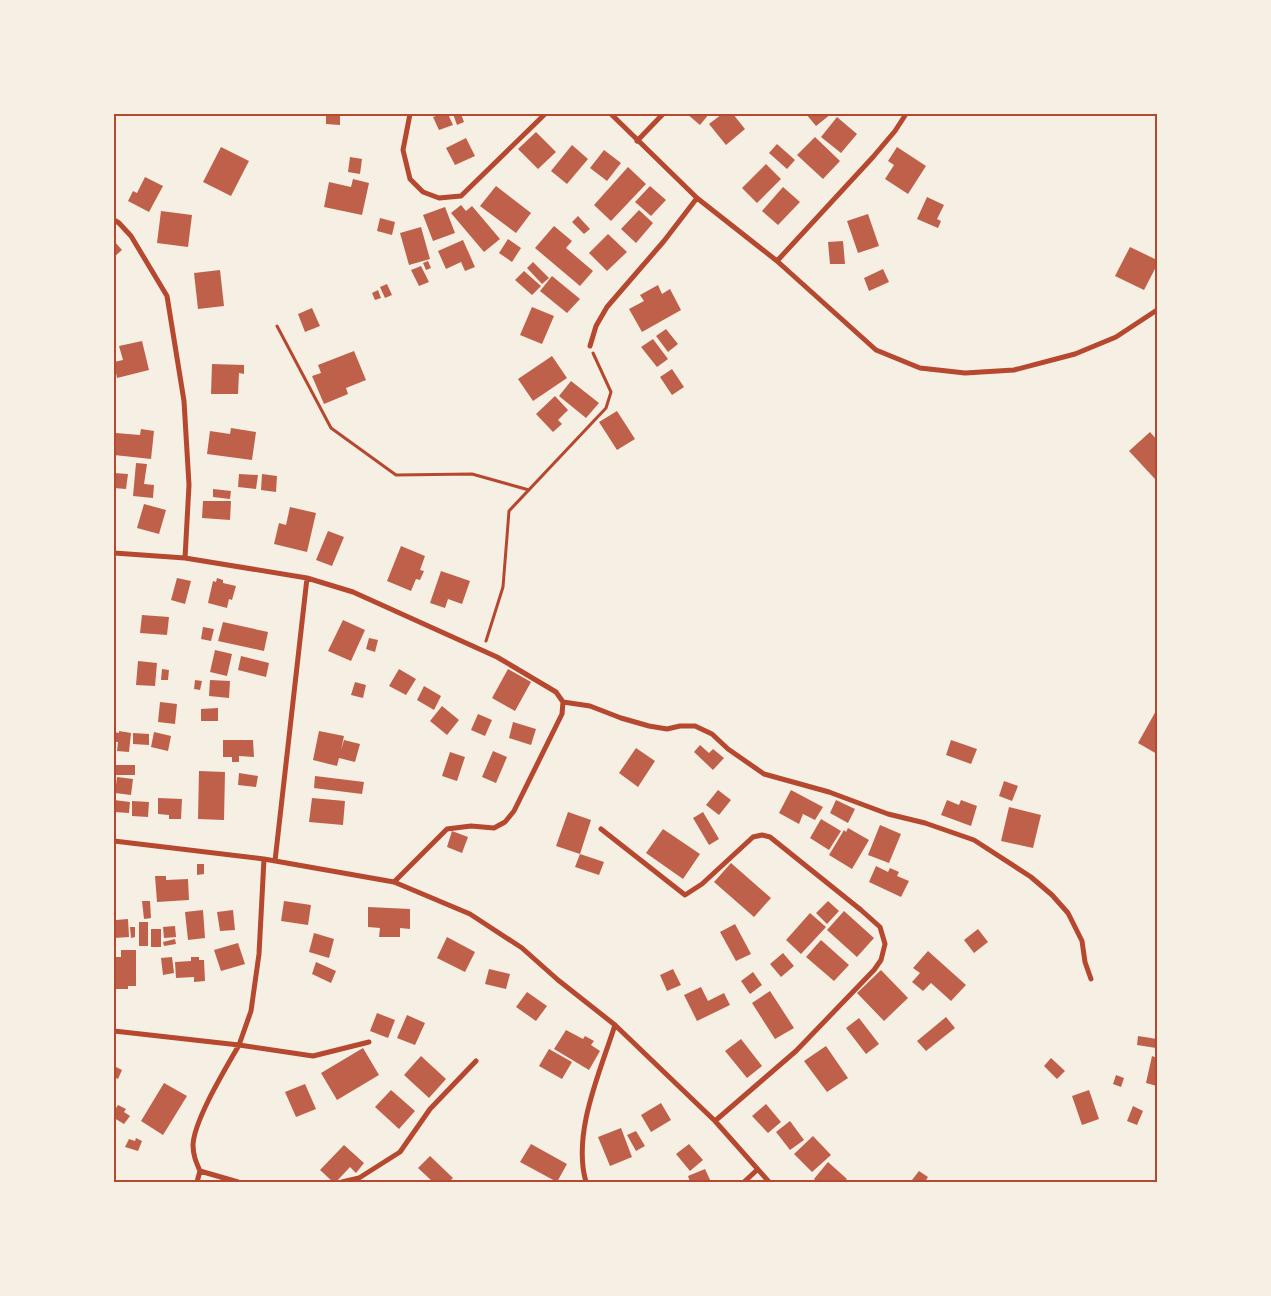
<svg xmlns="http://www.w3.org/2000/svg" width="1271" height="1296" viewBox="0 0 1271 1296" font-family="Overpass,sans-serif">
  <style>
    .building { fill: #bf614a }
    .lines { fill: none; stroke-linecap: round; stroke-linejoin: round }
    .path { stroke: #b5482f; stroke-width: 3 }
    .minor { stroke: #b5482f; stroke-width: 5 }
    .neatline { fill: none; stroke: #b5482f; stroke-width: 2 }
  </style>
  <rect width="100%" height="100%" fill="#f6efe4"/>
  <path class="building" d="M326 114H340V125L326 124Z
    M442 114H448L453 125 439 130 433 117Z
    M453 114H461L464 122 457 125Z
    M687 114H709L700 125Z
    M722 114H733L745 129 726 145 709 124Z
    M806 114H831L816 126Z
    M837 117 857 134 841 153 821 137Z
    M536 132 556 152 538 169 518 149Z
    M815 137 840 161 823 179 797 155Z
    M466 138 475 156 455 165 446 148Z
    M777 144 795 160 787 169 769 153Z
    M572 145 588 159 567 184 551 171Z
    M221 147 249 161 231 196 203 182Z
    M897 147 926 166 908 194 885 179 894 165 888 161Z
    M604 150 621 163 607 181 590 168Z
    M350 157 362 159 360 174 348 172Z
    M766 164 781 179 757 203 742 188Z
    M628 167 646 184 611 221 594 205Z
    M145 177 163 186 149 212 128 201 133 191 137 193Z
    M353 179 369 183 362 215 324 207 329 182 351 187Z
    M496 186 531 213 516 233 480 206Z
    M650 186 666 200 651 216 635 202Z
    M783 187 800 202 778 225 762 211Z
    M927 197 944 205 937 219 941 221 938 228 917 219Z
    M461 205 466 211 472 206 500 239 484 252 451 213Z
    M445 207 455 233 433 241 423 215Z
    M639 210 653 223 636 243 621 229Z
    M161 211 192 215 188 247 157 243Z
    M868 214 879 246 858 253 847 221Z
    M578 216 590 229 584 234 572 222Z
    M380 218 395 222 392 235 377 231Z
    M554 226 572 241 566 248 593 271 580 286 535 248Z
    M421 227 430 259 409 265 400 233Z
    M608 234 627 252 607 271 589 253Z
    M508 239 521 248 512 262 499 253Z
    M463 240 475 267 465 271 461 262 446 269 438 251Z
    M114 241 122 250 114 257Z
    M843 241 845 264H830L828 242Z
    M1130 247 1157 260V265L1144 290 1115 276Z
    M428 261 431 268 426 270 423 263Z
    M533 262 549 278 542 284 527 268Z
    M421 266 429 282 419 286 411 270Z
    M883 269 889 282 869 291 864 278Z
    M220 270 224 306 198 309 194 273Z
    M524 271 541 286 532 295 515 280Z
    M552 276 580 299 567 313 540 291Z
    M387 284 392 295 385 298 380 287Z
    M658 285 662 294 670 289 681 310 642 332 629 309 644 301 640 295Z
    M378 290 381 298 375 300 372 293Z
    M532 307 554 316 542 344 520 335Z
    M312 308 320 326 305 332 298 314Z
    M666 329 678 344 668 352 656 336Z
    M653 339 668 359 657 367 641 347Z
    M142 341 149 370 117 378 114 362 123 360 119 346Z
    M354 351 366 380 346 388 348 394 324 404 312 376 321 373 318 365Z
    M552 356 567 378 533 401 518 379Z
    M212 364 244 365V374L239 373 238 394H211Z
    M672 369 684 387 672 395 660 377Z
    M571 381 599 403 586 418 559 396Z
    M555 396 568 410 558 420 562 424 553 432 536 414Z
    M617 411 635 439 617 450 599 422Z
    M231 428 256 432 252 460 207 454 210 431 230 434Z
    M141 429 154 431 151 459 114 455 116 433 140 435Z
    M1150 432 1157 440V477L1155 479 1129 451Z
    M136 463 147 464 144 484 154 485 153 498 133 496Z
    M114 473 128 474 126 489 114 488Z
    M239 474 258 475 256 489 238 487Z
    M262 474 277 476 276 492 261 490Z
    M213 489 231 491 230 499 213 497Z
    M203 501H231L230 520 202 518Z
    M144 504 166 510 159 534 137 528Z
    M290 507 316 513 307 552 274 544 279 523 286 525Z
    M328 531 344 537 332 566 316 560Z
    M401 546 425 556 420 570 424 571 420 580 416 579 411 591 387 581Z
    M441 571 470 581 462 604 448 599 445 608 430 603Z
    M177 578 191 581 185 604 171 600Z
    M217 578 223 580V583L236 586 232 600 229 599 227 608 208 603 213 581 216 582Z
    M142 615 169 617 167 635 140 633Z
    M343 620 365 630 351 661 328 651Z
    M223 622 268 632 264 651 218 641Z
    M203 627 214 629 211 641 201 639Z
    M369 638 378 640 375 652 366 649Z
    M215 650 232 654 227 676 210 672Z
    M241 656 269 663 266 677 238 670Z
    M138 661 157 663 155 686 136 685Z
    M162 669 169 670 168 680H161Z
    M399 669 416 679 406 695 389 686Z
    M508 669 531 682 515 711 492 698Z
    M195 680 202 681 200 690 194 689Z
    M210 680 230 681 229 698 209 696Z
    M355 682 366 685 363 698 351 695Z
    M424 686 441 696 434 710 417 700Z
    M160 702 177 704 175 724 158 722Z
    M442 706 459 720 447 735 430 721Z
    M218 708V721H201V709Z
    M1157 709V754L1138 743Z
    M478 714 492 720 485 736 471 730Z
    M513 722 536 729 531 745 509 738Z
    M119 731 131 733 129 752 117 751 118 742H114V732L119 733Z
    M319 731 344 736 341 750 344 740 360 744 355 762 339 758 337 766 313 760Z
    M154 732 171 736 168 751 151 747Z
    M133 733 149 734V745L133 744Z
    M223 740H253L254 757 239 756V762H232V757H223Z
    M951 740 977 749 971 764 946 755Z
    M700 745 709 753 713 749 724 758 713 770 694 752Z
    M636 748 655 761 638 787 619 773Z
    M493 751 507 757 496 783 482 777Z
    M450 752 465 757 457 781 442 776Z
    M114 765H135V775H114Z
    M199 771 225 772 224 820 198 819Z
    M239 773 258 776 256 787 238 785Z
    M315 776 364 782 362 794 314 788Z
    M117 777 133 779 131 795 115 793Z
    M1004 781 1018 786 1012 801 999 796Z
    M1155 788H1157V809H1155Z
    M718 790 731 800 719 815 706 805Z
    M791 790 823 807 815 820 803 814 799 824 779 813Z
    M158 798 182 799 181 819H169V815L158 814Z
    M312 798 345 801 343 825 309 822Z
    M114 800 130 802 129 813 114 812Z
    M836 800 855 809 848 823 830 813Z
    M947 800 959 805 961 800 977 806 971 826 941 815Z
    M132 801 149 802 148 817 132 816Z
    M1009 807 1041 815 1033 848 1001 841Z
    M568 812 591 820 580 854 556 846Z
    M703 812 719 839 709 845 693 818Z
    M821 819 841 831 829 850 810 838Z
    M880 825 901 834 889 863 868 855Z
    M848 828 869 840 852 869 829 855 844 830 846 832Z
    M663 829 700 854 683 879 646 853Z
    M452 831 468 837 462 853 447 847Z
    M580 854 604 862 599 875 575 867Z
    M731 863 771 898 754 917 714 882Z
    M197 864H204V874L197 875Z
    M876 866 888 872 890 868 899 872 897 876 909 881 901 897 869 882Z
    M155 876H166V880L188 879 189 900 157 902Z
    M142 901H150L151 918 144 919Z
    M284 901 311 905 308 925 281 921Z
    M828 901 839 911 827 924 816 913Z
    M368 907 410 909V929L400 928V937H379L380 928 368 927Z
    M203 910 205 938 188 940 185 912Z
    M233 910 235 930 220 931 217 912Z
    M844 911 874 938 857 957 827 930Z
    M810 913 826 927 801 954 786 940Z
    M114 915H116V920L128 919 129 937 114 938Z
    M139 922H148V946H139Z
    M735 924 751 954 736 961 720 932Z
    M175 926 176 937 164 938 163 927Z
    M130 927H135V937L131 938Z
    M151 929H161V947H151Z
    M978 929 988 942 974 953 964 940Z
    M314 933 334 939 329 958 309 952Z
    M447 937 475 952 465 972 437 958Z
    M175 939 176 944 164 946 163 942Z
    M821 940 849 965 834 981 806 957Z
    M238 943 245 964 221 971 214 950Z
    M121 950H136V986H128V989H114V957H121Z
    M928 951 966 985 951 1001 931 983 923 991 912 982 920 973 913 968Z
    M783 953 794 966 781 977 770 964Z
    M172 957 174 973 163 975 161 958Z
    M191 957H199V960H204L205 981 194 982V977L176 978 175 962 191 961Z
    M316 962 336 971 331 983 312 974Z
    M489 969 510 974 506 989 485 984Z
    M673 969 681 985 667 991 660 975Z
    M881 970 908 998 884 1021 857 993Z
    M753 972 762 985 750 994 741 981Z
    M701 987 708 1001 724 993 730 1005 697 1021 684 995Z
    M770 991 794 1028 775 1039 752 1003Z
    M527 992 547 1006 536 1021 516 1007Z
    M377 1013 395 1020 388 1038 370 1031Z
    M407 1015 425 1023 415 1045 397 1038Z
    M946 1017 955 1028 926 1051 917 1041Z
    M859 1018 879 1044 866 1054 846 1028Z
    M566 1030 583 1039 585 1036 594 1041 591 1045 600 1051 589 1070 554 1049Z
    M1138 1036 1157 1039 1156 1048 1137 1045Z
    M741 1039 762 1066 747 1078 725 1051Z
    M826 1046 848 1078 827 1092 804 1061Z
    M363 1048 379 1075 337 1100 321 1073Z
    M549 1049 572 1062 562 1079 539 1066Z
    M421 1056 446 1079 429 1098 404 1075Z
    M1152 1056 1157 1058V1086L1146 1083Z
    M1051 1058 1065 1071 1057 1079 1044 1066Z
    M114 1066 122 1070 118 1079 114 1077Z
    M1116 1075 1124 1078 1121 1087 1113 1084Z
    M164 1083 187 1096 163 1135 141 1121Z
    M305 1084 316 1109 296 1117 285 1092Z
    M391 1090 415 1111 399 1129 375 1107Z
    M1089 1090 1099 1119 1082 1125 1072 1096Z
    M661 1103 671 1120 651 1132 641 1115Z
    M766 1104 781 1122 768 1133 752 1116Z
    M118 1105 126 1109 124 1112 130 1116 124 1124 114 1118V1111Z
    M1133 1106 1143 1111 1137 1125 1127 1121Z
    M790 1121 804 1140 790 1150 776 1132Z
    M621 1128 632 1157 610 1166 598 1137Z
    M636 1131 645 1146 636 1151 627 1135Z
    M813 1136 831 1155 812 1172 794 1154Z
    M136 1138 142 1141 138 1151 125 1147 129 1139 135 1141Z
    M531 1144 567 1164 557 1182 520 1162Z
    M689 1144 703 1160 690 1171 676 1154Z
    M344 1145 364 1163 356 1173 350 1167 336 1182H333L320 1170Z
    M430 1156 453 1178 449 1182H433L418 1168Z
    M828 1162 847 1179 844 1182H817L814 1179Z
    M705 1169 711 1182H690L688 1176Z
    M919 1171 928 1177 925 1182H915L912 1180Z"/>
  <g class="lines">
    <path class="path" d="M277 326 331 428 396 475 472 474 529 490
      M486 641 503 587 509 511 606 408 611 392 593 353"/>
    <path class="minor" d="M410 114 403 150 410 179 423 192 439 198 461 196 545 114
      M611 114 697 198 777 261 876 350 920 368 965 373 1014 370 1075 354 1116 337 1157 310
      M637 141 663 114
      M114 220 119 223 131 236 167 296 184 401 189 485 185 558
      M777 261 873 157 895 131 906 114
      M590 346 596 326 607 307 664 241 697 198
      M114 553 185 558 307 578 353 592 497 657 556 692 563 702 562 714 514 811 505 822 494 828 471 826 447 829 394 882
      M563 702 590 706 621 718 649 726 667 729 680 726H695L712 734 728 749 764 774 829 792 888 814 925 823 974 840 1031 877 1052 895 1068 913 1082 941 1085 962 1091 979
      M601 829 685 895 702 884 753 837 762 835 770 837 861 910 880 927 885 944 881 960 874 970 796 1051 715 1121
      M114 841 264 859 394 882 470 914 522 948 558 980 615 1025 715 1121 769 1182
      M275 861 307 578
      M114 1031 239 1045 251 1011 259 954 264 859
      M200 1171 238 1182
      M197 1182 200 1171C196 1162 193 1155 193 1145 194 1120 226 1068 239 1045L313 1056 369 1042
      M342 1182 359 1178 400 1152 430 1109 476 1061
      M586 1182C572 1133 600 1072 615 1025
      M744 1182 757 1170"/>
  </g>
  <rect width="1271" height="1296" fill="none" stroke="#f6efe4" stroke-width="230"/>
  <rect x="115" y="115" width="1041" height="1066" class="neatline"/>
</svg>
